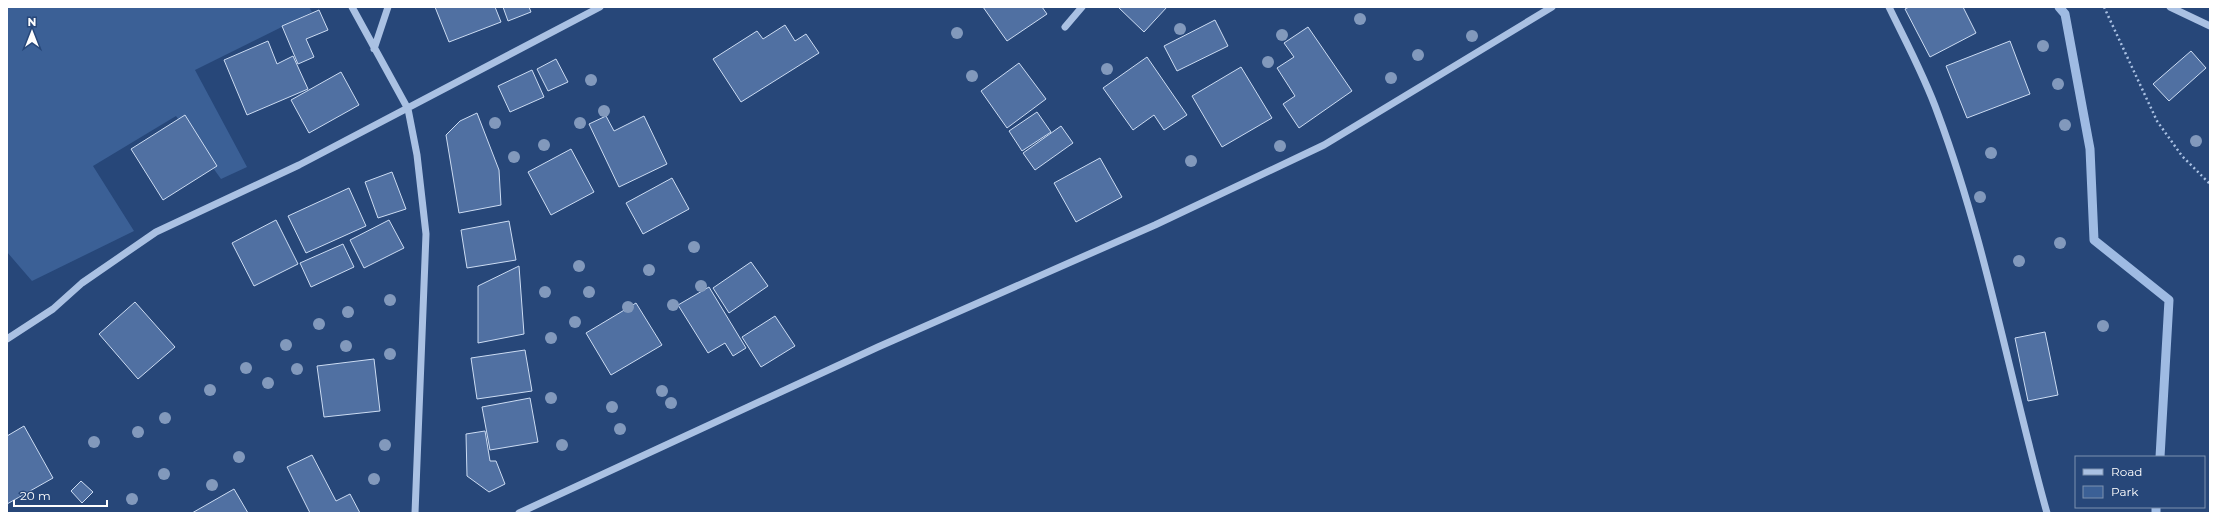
<svg xmlns="http://www.w3.org/2000/svg" width="2217" height="520" viewBox="0 0 2217 520" font-family="Montserrat,sans-serif">
  <style>
    .green { fill: #3b6096 }
    .lines { fill: none; stroke-linecap: round; stroke-linejoin: round }
    .stream { stroke: #9fbbe3; stroke-width: 9 }
    .building { fill: #5070a2; stroke: #ccdcf3 }
    .path { stroke: #aac1e3; stroke-width: 2.5; stroke-dasharray: 2 3; stroke-linecap: butt }
    .minor { stroke: #aac1e3; stroke-width: 7 }
    .tree { fill: #8299bc }
  </style>
  <rect width="100%" height="100%" fill="#274779"/>
  <path class="green" d="M7 7H309L312 12 195 70 247 167 221 179 176 116 93 166 134 231 32 281 7 252Z"/>
  <g class="lines">
    <path class="stream" d="M2059 7 2065 14 2090 149 2094 240 2169 300 2160 457
      M2156 513V507"/>
  </g>
  <path class="building" d="M435 7H495L501 22 449 42Z
    M503 7H529L531 12 508 21Z
    M983 7H1042L1047 14 1007 41Z
    M1118 7H1167L1144 32Z
    M1909 7H1963L1976 33 1930 57 1905 9Z
    M319 10 328 30 306 39 314 57 298 64 282 26Z
    M1215 20 1228 46 1177 71 1164 46Z
    M785 25 795 41 806 34 819 53 741 102 713 59 757 31 763 39Z
    M1308 27 1352 91 1299 128 1283 104 1295 96 1277 68 1294 57 1284 43Z
    M268 41 277 64 293 56 308 89 247 115 224 60Z
    M2010 41 2030 94 1967 118 1946 66Z
    M2191 51 2206 68 2169 101 2153 84Z
    M1147 57 1187 115 1164 130 1154 115 1133 130 1103 88Z
    M556 59 568 82 548 91 537 69Z
    M1019 63 1046 99 1007 128 981 91Z
    M1241 67 1272 118 1222 147 1192 96Z
    M532 70 544 97 510 112 498 86Z
    M341 72 359 105 309 133 291 100Z
    M1037 112 1051 132 1022 151 1009 131Z
    M477 113 499 170 501 205 459 213 446 135 460 121Z
    M185 115 217 166 163 200 131 149Z
    M606 116 614 131 644 116 667 164 619 187 589 124Z
    M1061 126 1073 143 1035 170 1023 153Z
    M571 149 594 192 551 215 528 172Z
    M1100 158 1122 197 1076 222 1054 183Z
    M392 172 406 209 378 218 365 182Z
    M672 178 689 209 643 234 626 203Z
    M349 188 366 226 306 253 288 216Z
    M276 220 298 264 254 286 232 243Z
    M389 220 404 248 364 268 350 240Z
    M509 221 516 260 467 268 461 230Z
    M343 244 354 267 311 287 300 263Z
    M751 262 768 286 729 313 713 288Z
    M519 266 524 334 478 343V286Z
    M709 287 746 348 733 356 725 343 708 353 678 305Z
    M135 302 175 347 138 379 99 334Z
    M636 303 662 345 611 375 586 333Z
    M775 316 795 346 761 367 742 337Z
    M2045 332 2058 395 2028 401 2015 338Z
    M525 350 532 391 477 399 471 358Z
    M374 359 380 411 324 417 317 366Z
    M530 398 538 442 490 450 482 407Z
    M24 426 53 478 7 504V436Z
    M485 431 490 461H496L505 484 489 492 467 476 466 434Z
    M312 455 336 501 350 494 360 513H310L287 467Z
    M81 481 93 492 82 503 71 491Z
    M234 489 248 513H192Z"/>
  <g class="lines">
    <path class="path" d="M2104 7 2157 121 2182 156 2210 184"/>
    <path class="minor" d="M352 7 408 109 417 155 426 234 415 513
      M1889 7C1906 42 1925 77 1938 114 1986 243 2010 381 2047 513
      M2170 7 2210 26
      M1065 27 1082 7
      M374 49 388 7
      M7 339 53 309 82 283 156 232 299 165 600 7
      M519 513 878 347 1155 225 1324 145 1552 7"/>
  </g>
  <g class="tree">
    <circle cx="1360" cy="19" r="6"/>
    <circle cx="1180" cy="29" r="6"/>
    <circle cx="957" cy="33" r="6"/>
    <circle cx="1282" cy="35" r="6"/>
    <circle cx="1472" cy="36" r="6"/>
    <circle cx="2043" cy="46" r="6"/>
    <circle cx="1418" cy="55" r="6"/>
    <circle cx="1268" cy="62" r="6"/>
    <circle cx="1107" cy="69" r="6"/>
    <circle cx="972" cy="76" r="6"/>
    <circle cx="1391" cy="78" r="6"/>
    <circle cx="591" cy="80" r="6"/>
    <circle cx="2058" cy="84" r="6"/>
    <circle cx="604" cy="111" r="6"/>
    <circle cx="495" cy="123" r="6"/>
    <circle cx="580" cy="123" r="6"/>
    <circle cx="2065" cy="125" r="6"/>
    <circle cx="2196" cy="141" r="6"/>
    <circle cx="544" cy="145" r="6"/>
    <circle cx="1280" cy="146" r="6"/>
    <circle cx="1991" cy="153" r="6"/>
    <circle cx="514" cy="157" r="6"/>
    <circle cx="1191" cy="161" r="6"/>
    <circle cx="1980" cy="197" r="6"/>
    <circle cx="2060" cy="243" r="6"/>
    <circle cx="694" cy="247" r="6"/>
    <circle cx="2019" cy="261" r="6"/>
    <circle cx="579" cy="266" r="6"/>
    <circle cx="649" cy="270" r="6"/>
    <circle cx="701" cy="286" r="6"/>
    <circle cx="545" cy="292" r="6"/>
    <circle cx="589" cy="292" r="6"/>
    <circle cx="390" cy="300" r="6"/>
    <circle cx="673" cy="305" r="6"/>
    <circle cx="628" cy="307" r="6"/>
    <circle cx="348" cy="312" r="6"/>
    <circle cx="575" cy="322" r="6"/>
    <circle cx="319" cy="324" r="6"/>
    <circle cx="2103" cy="326" r="6"/>
    <circle cx="551" cy="338" r="6"/>
    <circle cx="286" cy="345" r="6"/>
    <circle cx="346" cy="346" r="6"/>
    <circle cx="390" cy="354" r="6"/>
    <circle cx="246" cy="368" r="6"/>
    <circle cx="297" cy="369" r="6"/>
    <circle cx="268" cy="383" r="6"/>
    <circle cx="210" cy="390" r="6"/>
    <circle cx="662" cy="391" r="6"/>
    <circle cx="551" cy="398" r="6"/>
    <circle cx="671" cy="403" r="6"/>
    <circle cx="612" cy="407" r="6"/>
    <circle cx="165" cy="418" r="6"/>
    <circle cx="620" cy="429" r="6"/>
    <circle cx="138" cy="432" r="6"/>
    <circle cx="94" cy="442" r="6"/>
    <circle cx="385" cy="445" r="6"/>
    <circle cx="562" cy="445" r="6"/>
    <circle cx="239" cy="457" r="6"/>
    <circle cx="164" cy="474" r="6"/>
    <circle cx="374" cy="479" r="6"/>
    <circle cx="212" cy="485" r="6"/>
    <circle cx="132" cy="499" r="6"/>
  </g>
  <rect width="2217" height="520" fill="none" stroke="#ffffff" stroke-width="16"/>
  <rect x="2075" y="456" width="130" height="52" fill="#274779" stroke="#7d91af"/>
  <rect x="2083" y="469" width="20" height="6" fill="#aac1e3" stroke="#7d91af"/>
  <text x="2111" y="476" font-size="12" fill="#ffffff">Road</text>
  <rect x="2083" y="486" width="20" height="12" fill="#3b6096" stroke="#7d91af"/>
  <text x="2111" y="496" font-size="12" fill="#ffffff">Park</text>
  <g transform="translate(32 32)" stroke="#274779" stroke-width="3" paint-order="stroke">
  <path d="M0-3L7 15L0 10L-7 15Z" fill="#ffffff"/>
  <text y="-6" font-size="11" font-weight="bold" text-anchor="middle" fill="#ffffff">N</text>
  </g>
  <path d="M14 500v6h93v-6" fill="none" stroke="#ffffff" stroke-width="2"/>
  <text x="20" y="500" font-size="12" fill="#ffffff" stroke="#274779" stroke-width="3" paint-order="stroke">20 m</text>
</svg>
